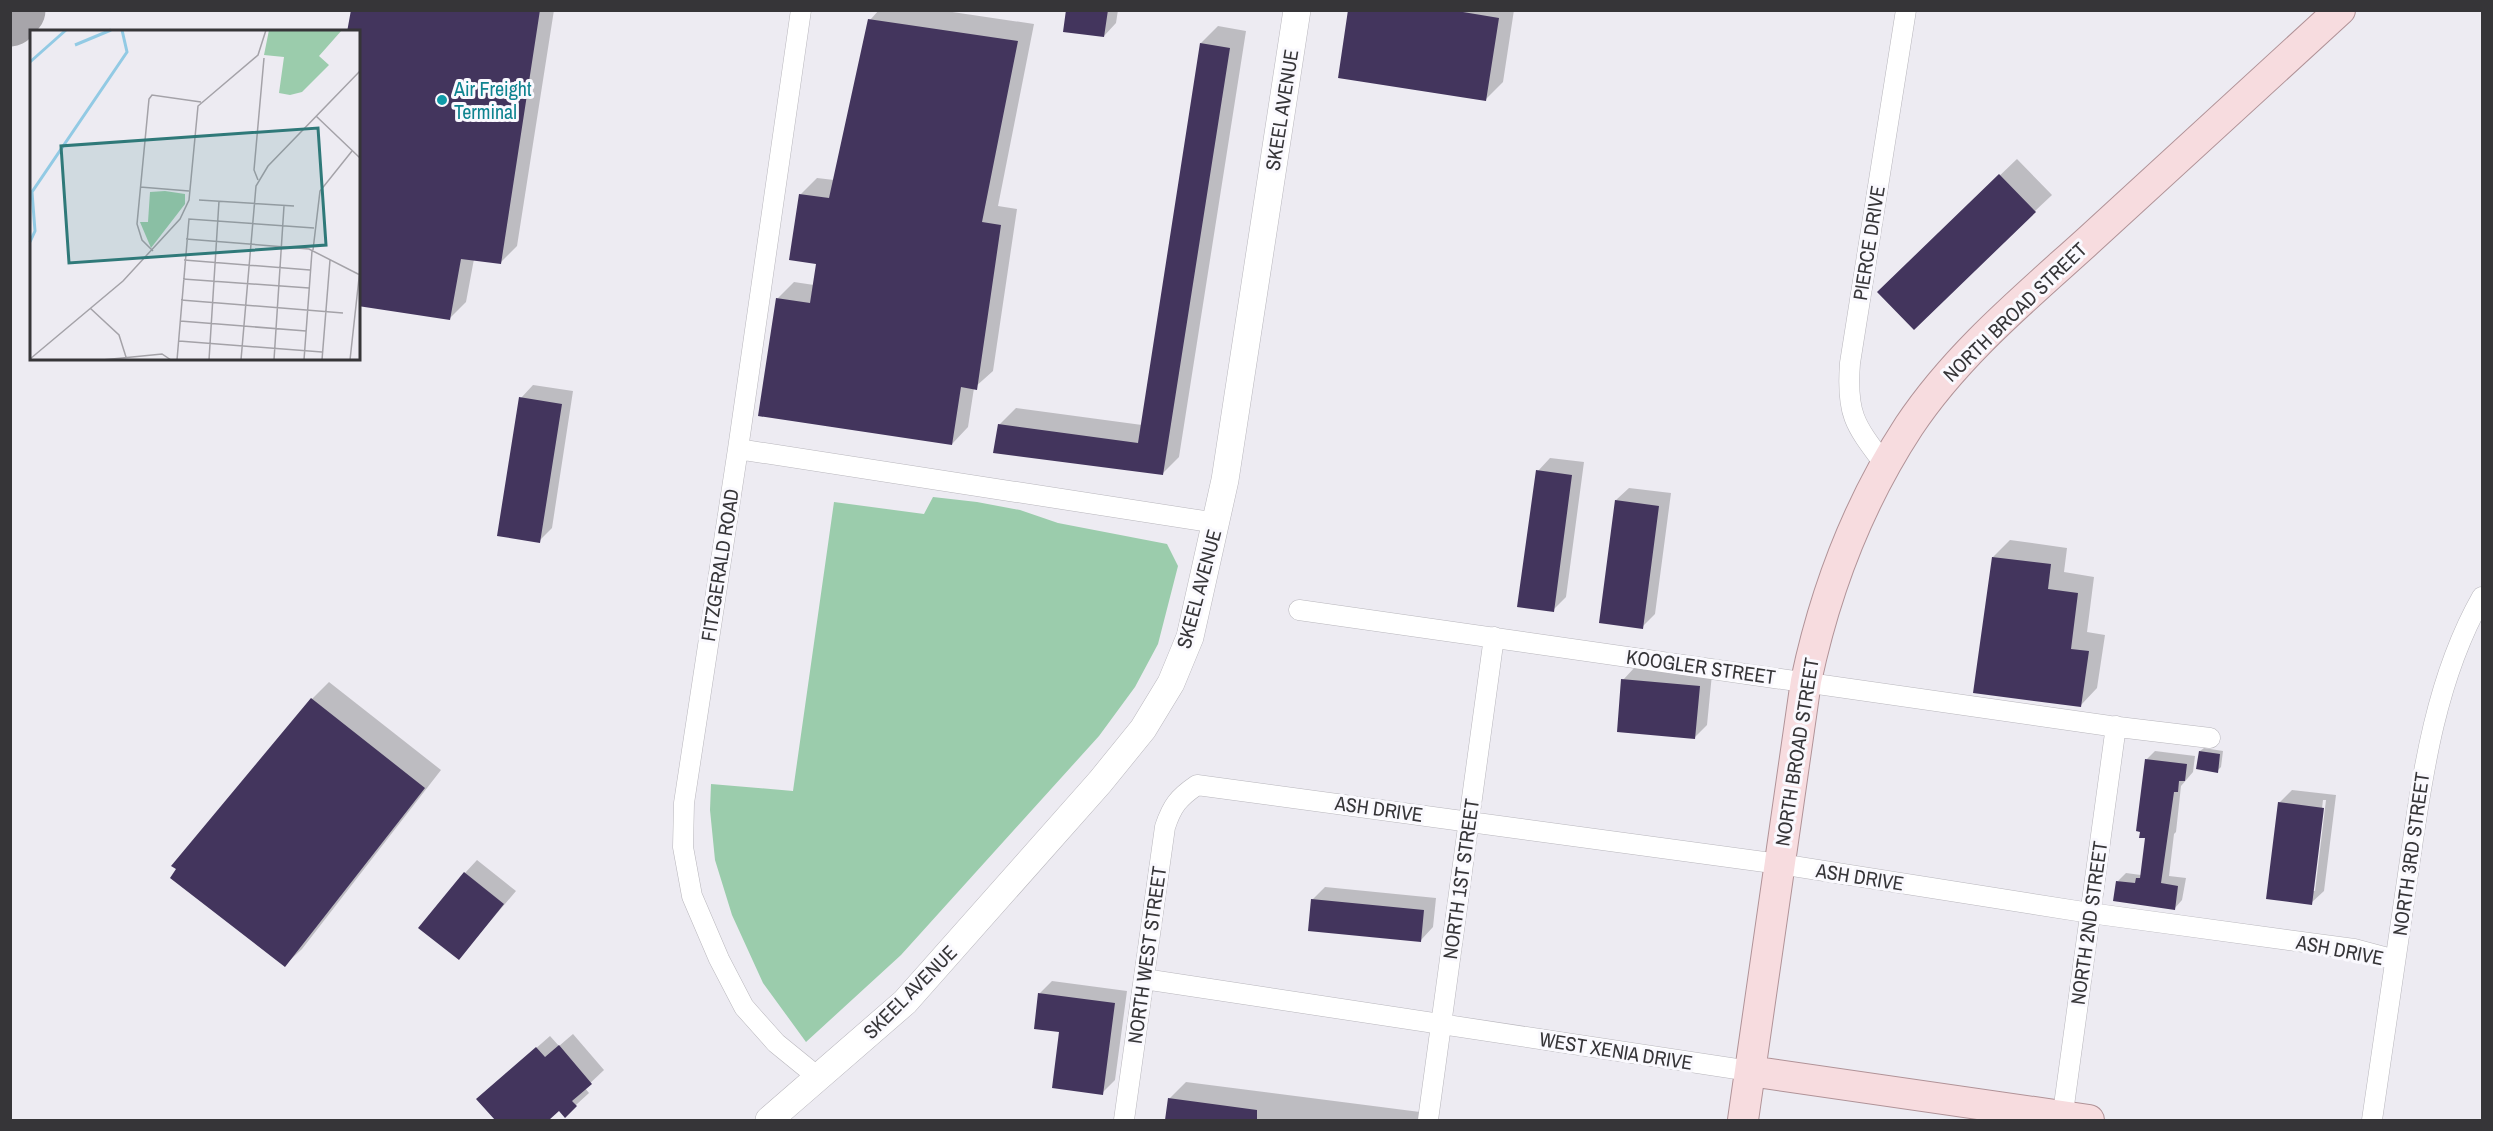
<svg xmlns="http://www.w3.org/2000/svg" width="2493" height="1131" viewBox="0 0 2493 1131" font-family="'Archivo Narrow',sans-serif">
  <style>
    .grass { fill: #9bccac }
    .shadow { fill: #0003; fill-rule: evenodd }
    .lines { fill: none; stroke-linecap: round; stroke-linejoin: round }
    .taxiway { stroke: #a7a5aa; stroke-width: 57 }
    .building { fill: #43355d }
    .street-casing { stroke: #b8b6bc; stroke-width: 21 }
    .secondary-casing { stroke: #b8b6bc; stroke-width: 28 }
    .primary-casing { stroke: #b09297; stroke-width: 32 }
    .street { stroke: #fff; stroke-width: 20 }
    .secondary { stroke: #fff; stroke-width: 27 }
    .primary { stroke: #f7dcdf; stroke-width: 30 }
    .culture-dot { fill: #0f9aa8; stroke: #faf9fe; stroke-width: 2 }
    .labels { text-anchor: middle; stroke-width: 6; stroke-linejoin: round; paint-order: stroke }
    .culture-label { font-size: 20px; fill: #0d838f; stroke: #faf9fe; text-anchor: start }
    .street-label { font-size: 20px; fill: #363538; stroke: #faf9fe }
    .inset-river { fill: none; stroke: #92cae4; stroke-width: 3 }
    .inset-road { fill: none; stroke: #a4a2a8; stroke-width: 1.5 }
    .view { fill: #2f7979; fill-opacity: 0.15; stroke: #2f7979; stroke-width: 3 }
    .inset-edge { fill: none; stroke: #363538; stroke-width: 3 }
  </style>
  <rect width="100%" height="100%" fill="#edebf2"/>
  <path class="grass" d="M933 497 977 502 1020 510 1058 523 1167 544 1178 566 1158 644 1135 687 1099 736 901 955 806 1042 763 983 732 915 715 860 710 810 711 784 793 791 834 502 924 514Z"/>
  <path class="shadow" d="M352 10H554L517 246 500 263 474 259 466 302 449 319Z
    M879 10H939L1034 24 998 206 1017 209 993 371 974 388 968 427 952 444 777 299 794 282 814 285 817 262 800 195 817 178 834 180 870 20Z
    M1068 10H1118L1116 23 1104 36Z
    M1350 10H1514L1503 82 1486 99Z
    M1218 26 1246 31 1179 457 1162 474 999 425 1016 408 1142 425 1201 43Z
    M2017 159 2052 195 2035 211 1896 275Z
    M533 385 573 391 552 528 539 541 521 398Z
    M1550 458 1584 462 1566 597 1553 610 1538 471Z
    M1629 488 1671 493 1655 614 1642 627 1616 500Z
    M2010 540 2067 548 2064 572 2094 577 2087 632 2105 635 2097 688 2081 705 1993 557Z
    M1635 667 1712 674 1707 725 1695 737 1623 680Z
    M329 682 441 770 302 949 285 965 312 699Z
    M2204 748 2223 751 2221 767 2217 771 2200 751Z
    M2155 751 2195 756 2193 772 2181 786 2176 832 2174 834 2169 876 2186 878 2182 900 2174 909 2118 881 2126 873 2141 875 2147 837V759Z
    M2292 790 2336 795 2324 891 2311 903 2279 803ZM2323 800H2326L2315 891H2312Z
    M477 860 516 891 459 958 465 873Z
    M1325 887 1436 898 1433 927 1421 940 1312 900Z
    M1052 981 1127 991 1115 1080 1102 1093 1061 1031 1040 993Z
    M573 1034 604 1070 585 1088 589 1093 565 1115 559 1109 547 1120H497L478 1099 550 1036 559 1046Z
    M1186 1082 1420 1112 1419 1120H1167L1169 1099Z"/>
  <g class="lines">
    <path class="taxiway" d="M10 18 17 10"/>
  </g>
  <path class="building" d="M351 10H540L501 264 461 259 450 320 358 306V32H347Z
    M1066 10H1108L1104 37 1063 32Z
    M1348 10H1451L1499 18 1486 101 1338 78Z
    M868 19 1018 41 982 222 1001 225 977 390 961 387 952 445 758 416 776 298 810 303 816 264 789 260 799 194 829 198Z
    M1200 43 1230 48 1163 475 993 453 998 424 1138 443Z
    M1999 174 2036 212 1914 330 1877 292Z
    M519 397 562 404 540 543 497 536Z
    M1536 470 1572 475 1554 612 1517 607Z
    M1615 500 1659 506 1643 629 1599 623Z
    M1992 557 2051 564 2048 589 2078 593 2071 649 2089 651 2081 707 1973 693Z
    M1621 679 1700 686 1695 739 1617 732Z
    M311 698 425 788 285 967 170 878 176 869 171 866Z
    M2199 751 2220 754 2218 773 2196 769Z
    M2145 759 2187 764 2185 781H2179L2178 792H2174L2161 883 2178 886 2175 910 2113 901 2116 881 2135 883 2136 878H2140L2145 838H2139L2140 832 2136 831Z
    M2278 802 2324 808 2312 905 2266 899Z
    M464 872 504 904 459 960 418 928Z
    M1311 899 1424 910 1421 942 1308 931Z
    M1038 993 1115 1003 1103 1095 1052 1088 1059 1032 1034 1029Z
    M559 1045 592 1084 572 1101 577 1106 565 1118 559 1111 549 1120H495L476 1099 536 1047 545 1057Z
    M1168 1098 1257 1110V1120H1165Z"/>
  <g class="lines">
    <g class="street-casing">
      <path id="street" d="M801 10 738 449 684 803 683 847 692 896 719 959 744 1007 776 1043 819 1078
        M738 449 1217 523
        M1885 465C1855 425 1846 415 1850 363L1906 10
        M1299 610 2110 726 2210 738
        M1144 979 1750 1071
        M1124 1120 1165 827C1172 806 1178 798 1197 785L1780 864 2090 913 2354 949 2395 960
        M1428 1120 1494 637
        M2062 1120 2116 726
        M2372 1120C2383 1041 2395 961 2407 881 2421 785 2433 683 2482 597"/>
    </g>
    <g class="secondary-casing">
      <path id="secondary" d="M769 1120 905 1002 1100 782 1143 729 1171 683 1190 637 1225 480 1297 10"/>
    </g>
    <g class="primary-casing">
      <path id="primary" d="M1750 1071 2089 1120
        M1743 1120 1806 681C1825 591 1858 504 1909 426 1957 354 2025 298 2089 240 2172 164 2256 87 2340 10"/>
    </g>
    <use href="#street" class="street"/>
    <use href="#secondary" class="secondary"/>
    <use href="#primary" class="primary"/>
  </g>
  <circle class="culture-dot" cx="442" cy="100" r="6"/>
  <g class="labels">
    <g class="culture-label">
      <text x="454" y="96">Air Freight<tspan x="454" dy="23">Terminal</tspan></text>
    </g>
    <g class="street-label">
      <text transform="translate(1282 110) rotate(-81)" y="7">SKEEL AVENUE</text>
      <text transform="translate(1869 243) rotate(-81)" y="7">PIERCE DRIVE</text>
      <text transform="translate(2015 312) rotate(-44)" y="7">NORTH BROAD STREET</text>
      <text transform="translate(720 565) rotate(-81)" y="7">FITZGERALD ROAD</text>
      <text transform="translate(1199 589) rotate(-75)" y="7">SKEEL AVENUE</text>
      <text transform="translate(1701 667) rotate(8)" y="7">KOOGLER STREET</text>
      <text transform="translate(1797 752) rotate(-81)" y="7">NORTH BROAD STREET</text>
      <text transform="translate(1379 809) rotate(8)" y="7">ASH DRIVE</text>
      <text transform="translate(2411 854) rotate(-82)" y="7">NORTH 3RD STREET</text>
      <text transform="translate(1860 877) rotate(9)" y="7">ASH DRIVE</text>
      <text transform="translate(1461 879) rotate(-82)" y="7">NORTH 1ST STREET</text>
      <text transform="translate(2089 923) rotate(-82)" y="7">NORTH 2ND STREET</text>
      <text transform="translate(2340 950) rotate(11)" y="7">ASH DRIVE</text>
      <text transform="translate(1147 955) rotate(-82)" y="7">NORTH WEST STREET</text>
      <text transform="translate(910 992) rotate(-45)" y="7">SKEEL AVENUE</text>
      <text transform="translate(1616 1051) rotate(9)" y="7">WEST XENIA DRIVE</text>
    </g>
  </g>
  <g transform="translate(30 30)">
    <rect width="330" height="330" fill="#edebf2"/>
    <path d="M135 161 155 164V174L121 218 110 192H118L120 162Z" fill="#9bccac"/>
    <path d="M239 0H312L289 26 299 35 272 62 260 65 249 63 254 27 234 25Z" fill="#9bccac"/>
    <path class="inset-river" d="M45 15 81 0M0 32 36 0M0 212 5 201 2 162 97 22 92 0"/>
    <path class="inset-road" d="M286 86 330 128M228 150 224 140 234 28M110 157 159 161M169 170 264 176M156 209 219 214M219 214 279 219 330 245M283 220 290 161 322 121M123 221 112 210 107 194 119 69 122 65 171 72M154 230 280 240M153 249 279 258M151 270 313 283M60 278 89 305 96 327M150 291 276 301M149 311 292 322M0 329 93 251 150 189 159 170 168 76 228 25 236 0M72 330 132 324 141 330M147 330 159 189 284 198M179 330 189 171M211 330 226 156 238 136 330 41M244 330 254 176M274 330 282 221M292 330 300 230M320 330 330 239"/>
    <path class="view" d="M288 98 296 215 39 233 31 116Z"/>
    <rect width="330" height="330" class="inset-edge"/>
  </g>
  <rect width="2493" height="1131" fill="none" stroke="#363538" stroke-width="24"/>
</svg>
